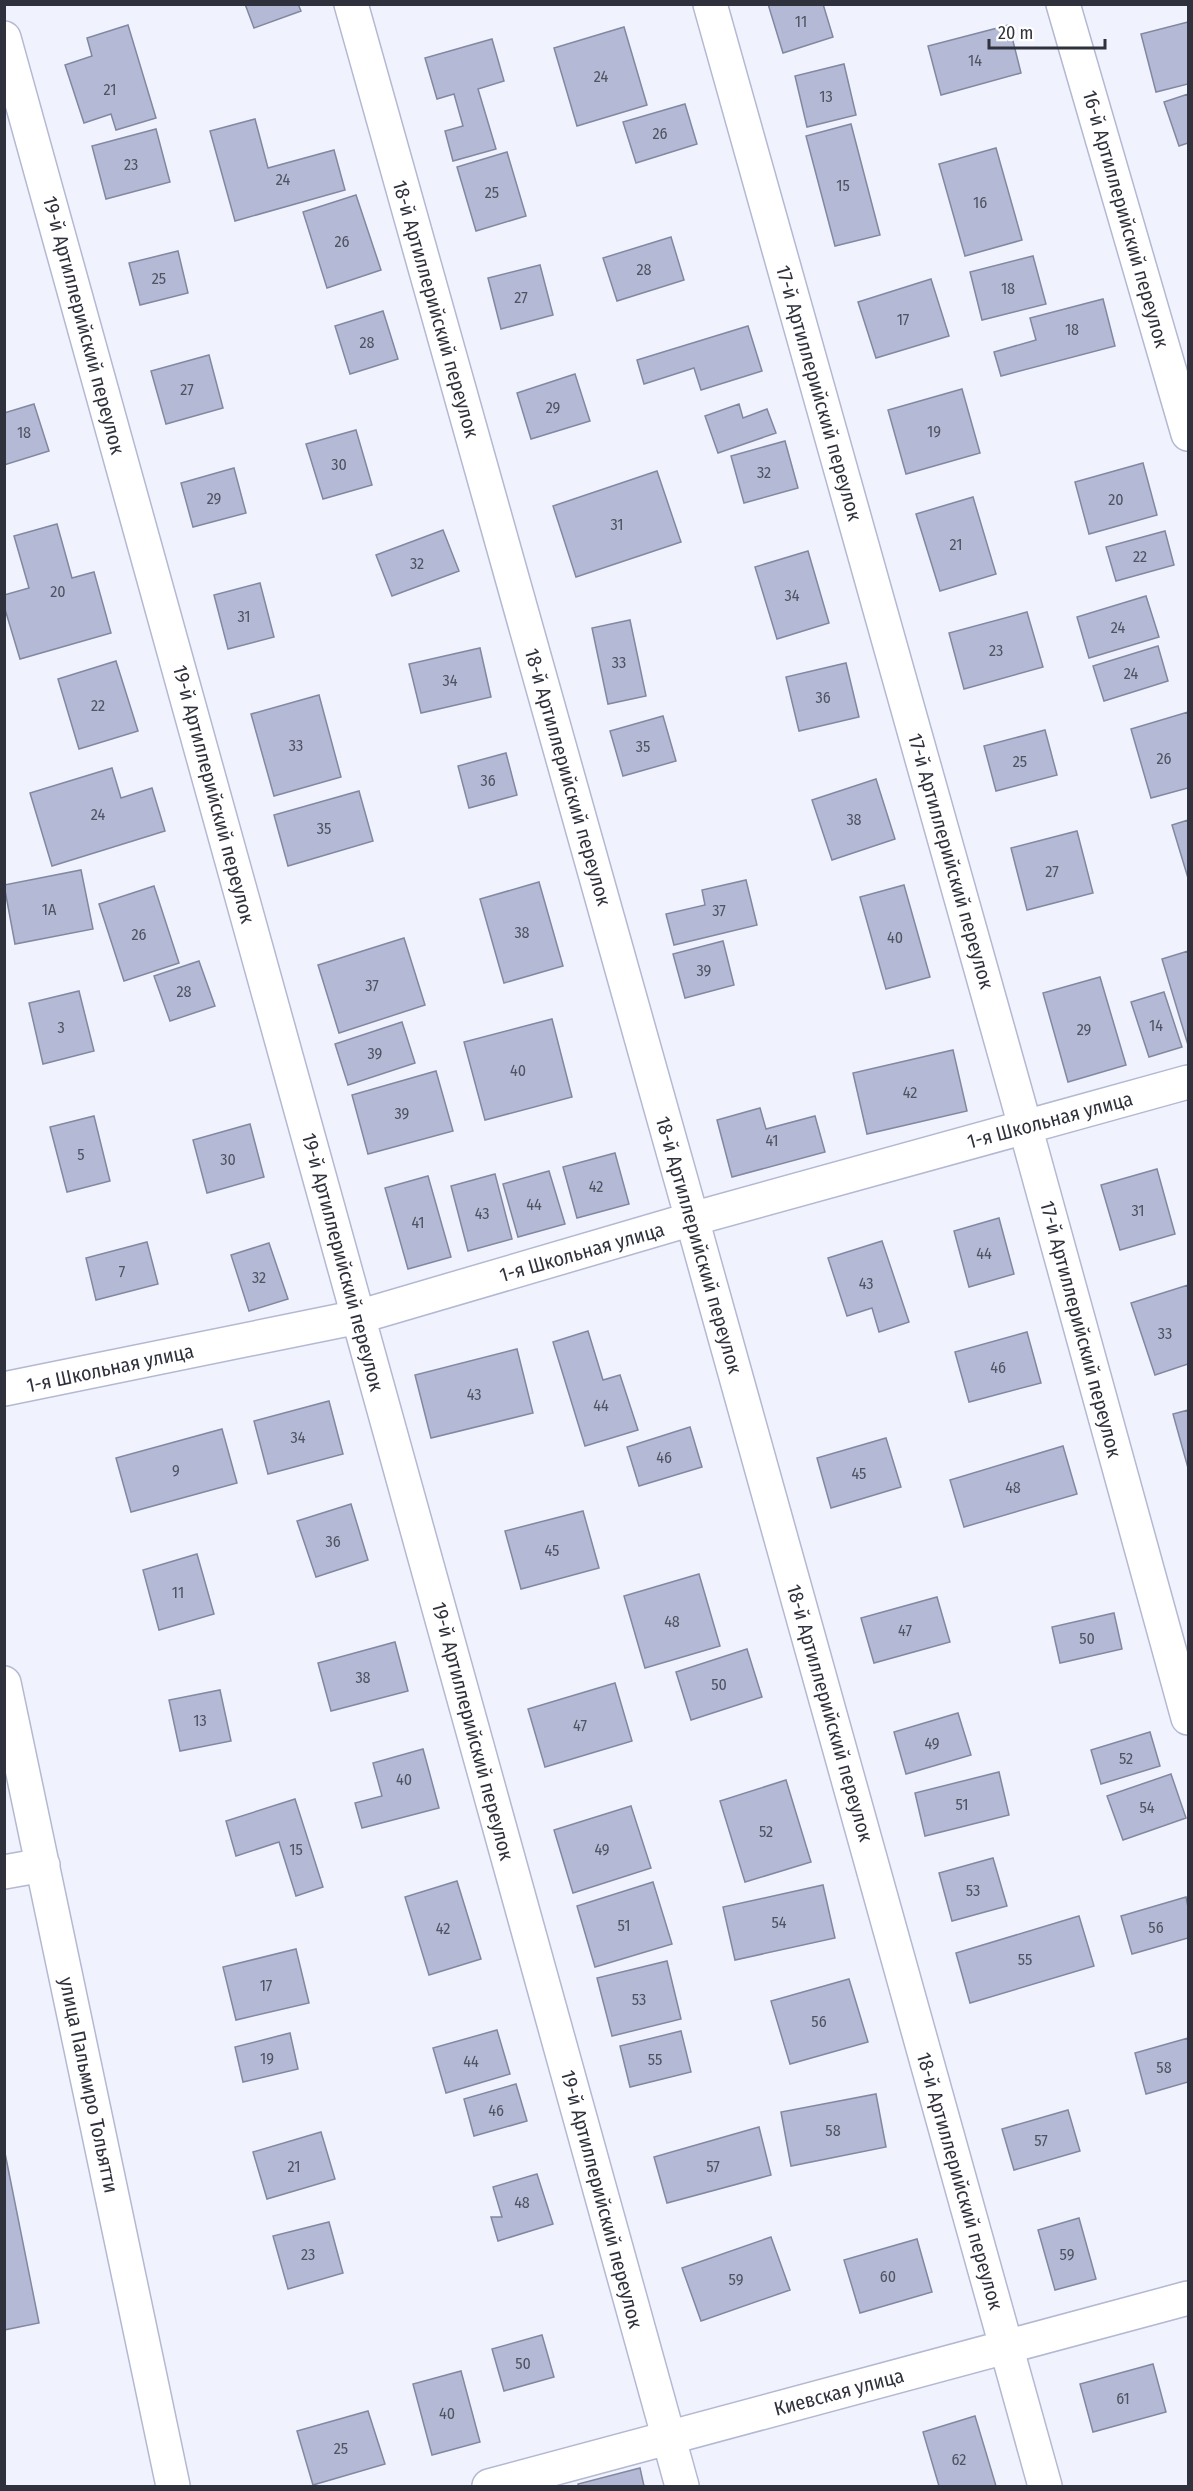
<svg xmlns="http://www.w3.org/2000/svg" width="1193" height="2491" viewBox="0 0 1193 2491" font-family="'Fira Sans Condensed',sans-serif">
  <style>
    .building { fill: #b4bad5; stroke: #8288a1; stroke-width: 1.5 }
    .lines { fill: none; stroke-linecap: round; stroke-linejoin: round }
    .minor-casing { stroke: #b3b9d3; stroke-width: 36 }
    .minor { stroke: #fff; stroke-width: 33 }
    .labels { text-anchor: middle; stroke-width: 4.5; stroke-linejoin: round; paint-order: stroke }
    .number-label { font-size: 16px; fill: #505362 }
    .street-label { font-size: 20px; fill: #2f313c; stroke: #fff }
  </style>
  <rect width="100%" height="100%" fill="#f0f2fd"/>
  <path class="building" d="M245 4H298L301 11 254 28Z
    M768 4H823L833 37 783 53Z
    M1188 22V84L1156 92 1141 34Z
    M128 25 156 118 116 130 111 114 84 123 65 65 92 56 87 38Z
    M1009 25 1021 73 941 95 928 46Z
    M624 27 647 105 577 126 554 48Z
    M492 39 504 81 478 89 496 149 453 161 445 131 463 126 454 94 437 99 425 58Z
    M844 64 856 115 807 127 795 76Z
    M1188 94V143L1179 146 1164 102Z
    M685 104 697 144 636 163 623 122Z
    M255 119 268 168 334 150 345 190 235 221 210 131Z
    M851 124 880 235 835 246 806 136Z
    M156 129 170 182 106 199 92 146Z
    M996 148 1022 240 965 256 939 164Z
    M507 152 526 216 476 231 457 167Z
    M356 195 381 270 327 288 303 212Z
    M671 237 684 280 617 301 603 258Z
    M178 251 188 293 140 305 129 263Z
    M1033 256 1046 304 982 320 970 272Z
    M540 265 553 315 501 329 488 278Z
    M931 279 949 336 876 358 858 302Z
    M1103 299 1115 346 1001 376 994 352 1036 340 1030 318Z
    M383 311 398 359 350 374 335 326Z
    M748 326 762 371 701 390 694 368 644 384 637 360Z
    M209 355 223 408 166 424 151 371Z
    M575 374 590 421 531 439 517 393Z
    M962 389 980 453 906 474 888 410Z
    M34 404 49 451 4 465V413Z
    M739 404 743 418 767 409 776 433 718 453 705 416Z
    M356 430 372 485 323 499 306 444Z
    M785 441 798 488 744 503 731 456Z
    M1143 463 1157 515 1089 534 1075 482Z
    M234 468 246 513 193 527 181 483Z
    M657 471 681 542 576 577 553 506Z
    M973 497 996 574 940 591 916 514Z
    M57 524 72 578 94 572 111 633 20 659 4 606V595L29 588 14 536Z
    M443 530 459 571 392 596 376 555Z
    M1165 531 1174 565 1116 581 1106 547Z
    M808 551 829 623 777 639 755 567Z
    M260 583 274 637 228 649 214 595Z
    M1146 596 1159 637 1089 658 1077 617Z
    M1027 612 1043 667 964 689 949 633Z
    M630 620 646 696 608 704 592 628Z
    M1158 646 1168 681 1104 701 1093 666Z
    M480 648 491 697 421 713 409 664Z
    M116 661 138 731 79 749 58 679Z
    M846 663 859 717 799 731 786 677Z
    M319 695 341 777 274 796 251 714Z
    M1188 712V788L1151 798 1131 729Z
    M663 716 676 761 623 776 610 731Z
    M1045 730 1057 775 996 791 984 746Z
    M506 753 517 795 469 808 458 766Z
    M112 768 121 798 152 788 165 831 52 866 30 793Z
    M876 779 895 839 832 860 812 800Z
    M359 791 373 841 288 866 274 815Z
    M1188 820V878L1172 825Z
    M1077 831 1093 893 1027 910 1011 848Z
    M81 870 93 929 15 944 4 885Z
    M746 880 757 925 674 945 666 914 705 905 702 890Z
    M539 882 563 966 504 983 480 899Z
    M904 885 930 977 886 989 860 897Z
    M154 886 179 963 124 981 99 904Z
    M404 938 425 1005 339 1033 318 965Z
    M723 941 734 985 685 998 673 954Z
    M1188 951V1045L1162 959Z
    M199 961 215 1006 170 1021 154 976Z
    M1100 977 1126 1065 1068 1082 1043 993Z
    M79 991 94 1051 43 1064 29 1003Z
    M1164 992 1182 1047 1149 1057 1131 1002Z
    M552 1019 572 1097 485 1120 464 1042Z
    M402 1022 415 1063 348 1085 335 1044Z
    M953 1050 967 1111 867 1134 853 1073Z
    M436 1071 453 1131 368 1154 352 1095Z
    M760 1108 766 1129 815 1116 825 1152 732 1177 717 1120Z
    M94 1116 110 1181 67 1192 50 1127Z
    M250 1124 264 1177 207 1193 193 1140Z
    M615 1153 629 1204 577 1218 563 1167Z
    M1157 1169 1175 1234 1120 1250 1101 1185Z
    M549 1171 565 1224 518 1237 503 1184Z
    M495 1174 512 1239 468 1251 451 1186Z
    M428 1176 451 1257 408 1269 385 1188Z
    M999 1218 1014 1274 969 1287 954 1231Z
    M882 1241 909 1322 879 1332 872 1308 847 1316 828 1258Z
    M147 1242 158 1284 96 1300 86 1258Z
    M269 1243 288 1299 249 1311 231 1255Z
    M1188 1285V1364L1155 1375 1131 1303Z
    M588 1331 603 1380 620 1375 638 1430 585 1446 553 1342Z
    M1027 1332 1041 1383 969 1402 955 1352Z
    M517 1349 533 1413 431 1438 415 1375Z
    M329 1401 343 1454 268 1474 254 1421Z
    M1188 1410V1468L1173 1414Z
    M690 1427 702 1467 639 1486 627 1447Z
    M222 1429 237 1483 131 1512 116 1458Z
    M886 1438 901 1487 831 1508 817 1458Z
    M1063 1446 1077 1494 964 1527 950 1480Z
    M351 1504 368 1560 316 1577 297 1521Z
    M583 1511 599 1568 521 1589 505 1531Z
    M197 1554 214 1614 159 1630 143 1570Z
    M699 1574 720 1646 645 1668 624 1596Z
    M937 1597 950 1642 874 1663 861 1618Z
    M1114 1613 1122 1649 1060 1663 1052 1627Z
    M395 1642 408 1691 331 1711 318 1663Z
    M747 1649 762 1697 691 1720 676 1672Z
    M615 1683 632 1741 545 1767 528 1709Z
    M220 1690 231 1741 180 1751 169 1700Z
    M958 1713 971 1755 906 1774 894 1732Z
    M1150 1732 1160 1766 1101 1784 1091 1750Z
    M423 1749 439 1808 362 1828 355 1803 382 1796 373 1763Z
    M999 1772 1009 1815 925 1836 915 1793Z
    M1171 1774 1186 1818 1123 1840 1107 1796Z
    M786 1780 811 1862 745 1882 720 1801Z
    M295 1799 323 1887 296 1896 279 1842 236 1856 226 1821Z
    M631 1806 651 1868 573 1893 554 1830Z
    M993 1858 1007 1906 952 1921 939 1873Z
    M457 1881 481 1959 429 1975 405 1897Z
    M653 1882 672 1944 595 1967 577 1906Z
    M823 1885 835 1938 735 1960 723 1907Z
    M1186 1897 1188 1907V1938L1132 1954 1121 1916Z
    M1079 1916 1094 1966 970 2003 956 1953Z
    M296 1949 309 2003 236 2020 223 1967Z
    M667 1961 681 2019 612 2036 597 1978Z
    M849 1979 868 2042 790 2064 771 2001Z
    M497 2030 510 2074 446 2093 433 2048Z
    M681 2031 691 2072 630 2087 620 2046Z
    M290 2033 298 2069 243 2082 235 2047Z
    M1188 2038V2082L1146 2094 1135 2053Z
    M516 2084 527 2121 474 2136 464 2099Z
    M876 2094 886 2147 791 2166 781 2112Z
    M1068 2110 1080 2151 1014 2170 1002 2129Z
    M759 2127 771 2175 667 2203 654 2157Z
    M321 2132 335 2179 267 2199 253 2152Z
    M4 2148 39 2323 4 2330Z
    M537 2174 553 2224 498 2241 491 2217H502L493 2187Z
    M1079 2218 1096 2279 1055 2290 1038 2230Z
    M329 2222 343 2273 288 2289 273 2236Z
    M771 2237 790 2290 701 2321 682 2268Z
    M917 2239 932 2292 860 2313 844 2260Z
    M542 2335 554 2377 504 2391 492 2349Z
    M1153 2364 1166 2412 1093 2432 1080 2384Z
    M461 2371 480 2442 432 2455 413 2384Z
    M368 2411 385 2464 313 2485 297 2431Z
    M975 2416 996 2486H939L923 2432Z
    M640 2468 644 2486H578V2484Z"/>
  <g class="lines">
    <g class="minor-casing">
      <path id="minor" d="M351 4 692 1219 1045 2486
        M710 4 1025 1126 1188 1718
        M1063 4 1188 434
        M4 38 682 2486
        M4 1389 358 1317 692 1219 1188 1082
        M4 1683 173 2486
        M4 1872 43 1865
        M489 2486 1188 2298"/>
    </g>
    <use href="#minor" class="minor"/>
  </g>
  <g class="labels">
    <g class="number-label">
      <text x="801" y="27">11</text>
      <text x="975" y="66">14</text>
      <text x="601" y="82">24</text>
      <text x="110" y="95">21</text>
      <text x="826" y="102">13</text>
      <text x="660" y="139">26</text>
      <text x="131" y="170">23</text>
      <text x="283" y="185">24</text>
      <text x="843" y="191">15</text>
      <text x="492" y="198">25</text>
      <text x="980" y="208">16</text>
      <text x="342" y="247">26</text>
      <text x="644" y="275">28</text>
      <text x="159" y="284">25</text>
      <text x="1008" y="294">18</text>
      <text x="521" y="303">27</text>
      <text x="903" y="325">17</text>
      <text x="1072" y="335">18</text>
      <text x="367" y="348">28</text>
      <text x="187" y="395">27</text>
      <text x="553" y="413">29</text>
      <text x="934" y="437">19</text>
      <text x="24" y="438">18</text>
      <text x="339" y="470">30</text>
      <text x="764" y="478">32</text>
      <text x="214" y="504">29</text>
      <text x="1116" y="505">20</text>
      <text x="617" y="530">31</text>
      <text x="956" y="550">21</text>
      <text x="1140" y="562">22</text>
      <text x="417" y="569">32</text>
      <text x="58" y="597">20</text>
      <text x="792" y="601">34</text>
      <text x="244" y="622">31</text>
      <text x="1118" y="633">24</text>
      <text x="996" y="656">23</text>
      <text x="619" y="668">33</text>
      <text x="1131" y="679">24</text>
      <text x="450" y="686">34</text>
      <text x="823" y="703">36</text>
      <text x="98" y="711">22</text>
      <text x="296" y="751">33</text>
      <text x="643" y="752">35</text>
      <text x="1164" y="764">26</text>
      <text x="1020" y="767">25</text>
      <text x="488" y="786">36</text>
      <text x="98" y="820">24</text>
      <text x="854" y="825">38</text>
      <text x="324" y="834">35</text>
      <text x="1052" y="877">27</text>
      <text x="49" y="915">1А</text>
      <text x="719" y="916">37</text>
      <text x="522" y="938">38</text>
      <text x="139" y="940">26</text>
      <text x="895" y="943">40</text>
      <text x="704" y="976">39</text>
      <text x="372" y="991">37</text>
      <text x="184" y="997">28</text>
      <text x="1156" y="1031">14</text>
      <text x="61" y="1033">3</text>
      <text x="1084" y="1035">29</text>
      <text x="375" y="1059">39</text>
      <text x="518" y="1076">40</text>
      <text x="910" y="1098">42</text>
      <text x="402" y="1119">39</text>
      <text x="772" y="1146">41</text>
      <text x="81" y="1160">5</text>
      <text x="228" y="1165">30</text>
      <text x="596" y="1192">42</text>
      <text x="534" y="1210">44</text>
      <text x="1138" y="1216">31</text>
      <text x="482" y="1219">43</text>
      <text x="418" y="1228">41</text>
      <text x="984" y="1259">44</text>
      <text x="122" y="1277">7</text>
      <text x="259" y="1283">32</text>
      <text x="866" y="1289">43</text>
      <text x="1165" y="1339">33</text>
      <text x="998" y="1373">46</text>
      <text x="474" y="1400">43</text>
      <text x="601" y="1411">44</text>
      <text x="298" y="1443">34</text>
      <text x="664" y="1463">46</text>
      <text x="176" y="1476">9</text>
      <text x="859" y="1479">45</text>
      <text x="1013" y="1493">48</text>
      <text x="333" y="1547">36</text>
      <text x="552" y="1556">45</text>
      <text x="178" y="1598">11</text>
      <text x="672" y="1627">48</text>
      <text x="905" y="1636">47</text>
      <text x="1087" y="1644">50</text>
      <text x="363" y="1683">38</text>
      <text x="719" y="1690">50</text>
      <text x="200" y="1726">13</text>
      <text x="580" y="1731">47</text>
      <text x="932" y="1749">49</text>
      <text x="1126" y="1764">52</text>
      <text x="404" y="1785">40</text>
      <text x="962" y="1810">51</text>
      <text x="1147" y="1813">54</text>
      <text x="766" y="1837">52</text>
      <text x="296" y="1855">15</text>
      <text x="602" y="1855">49</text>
      <text x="973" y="1896">53</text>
      <text x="779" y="1928">54</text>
      <text x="624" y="1931">51</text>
      <text x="1156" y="1933">56</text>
      <text x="443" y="1934">42</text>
      <text x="1025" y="1965">55</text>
      <text x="266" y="1991">17</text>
      <text x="639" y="2005">53</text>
      <text x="819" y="2027">56</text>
      <text x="267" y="2064">19</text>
      <text x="655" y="2065">55</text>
      <text x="471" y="2067">44</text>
      <text x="1164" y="2073">58</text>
      <text x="496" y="2116">46</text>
      <text x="833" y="2136">58</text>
      <text x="1041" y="2146">57</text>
      <text x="294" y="2172">21</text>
      <text x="713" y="2172">57</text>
      <text x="522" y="2208">48</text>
      <text x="308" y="2260">23</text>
      <text x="1067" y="2260">59</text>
      <text x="888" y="2282">60</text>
      <text x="736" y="2285">59</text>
      <text x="523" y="2369">50</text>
      <text x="1123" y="2404">61</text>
      <text x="447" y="2419">40</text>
      <text x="341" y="2454">25</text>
      <text x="959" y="2465">62</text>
    </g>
    <g class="street-label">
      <text transform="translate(1126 219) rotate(74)" y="7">16-й Артиллерийский переулок</text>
      <text transform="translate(436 309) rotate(74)" y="7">18-й Артиллерийский переулок</text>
      <text transform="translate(84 325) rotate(75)" y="7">19-й Артиллерийский переулок</text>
      <text transform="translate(819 393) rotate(74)" y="7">17-й Артиллерийский переулок</text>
      <text transform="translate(568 777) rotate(74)" y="7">18-й Артиллерийский переулок</text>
      <text transform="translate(214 794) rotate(75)" y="7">19-й Артиллерийский переулок</text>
      <text transform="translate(951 861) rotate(74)" y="7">17-й Артиллерийский переулок</text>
      <text transform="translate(1050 1120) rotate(-15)" y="7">1-я Школьная улица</text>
      <text transform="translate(699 1245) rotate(74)" y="7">18-й Артиллерийский переулок</text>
      <text transform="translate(582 1252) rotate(-16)" y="7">1-я Школьная улица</text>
      <text transform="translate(343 1262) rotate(75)" y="7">19-й Артиллерийский переулок</text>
      <text transform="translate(1081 1329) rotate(75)" y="7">17-й Артиллерийский переулок</text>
      <text transform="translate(110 1368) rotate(-12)" y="7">1-я Школьная улица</text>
      <text transform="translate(830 1713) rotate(74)" y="7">18-й Артиллерийский переулок</text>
      <text transform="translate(473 1731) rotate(75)" y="7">19-й Артиллерийский переулок</text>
      <text transform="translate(89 2085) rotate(78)" y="7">улица Пальмиро Тольятти</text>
      <text transform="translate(960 2181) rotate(74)" y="7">18-й Артиллерийский переулок</text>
      <text transform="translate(602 2199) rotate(75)" y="7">19-й Артиллерийский переулок</text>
      <text transform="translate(839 2392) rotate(-15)" y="7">Киевская улица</text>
    </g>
  </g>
  <rect width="1193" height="2491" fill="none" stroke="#2f313c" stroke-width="12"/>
  <path d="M989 39v9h116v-9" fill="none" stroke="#2f313c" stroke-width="3"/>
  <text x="998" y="39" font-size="18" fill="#2f313c" stroke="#ffffff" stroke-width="4.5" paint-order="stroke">20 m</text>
</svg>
